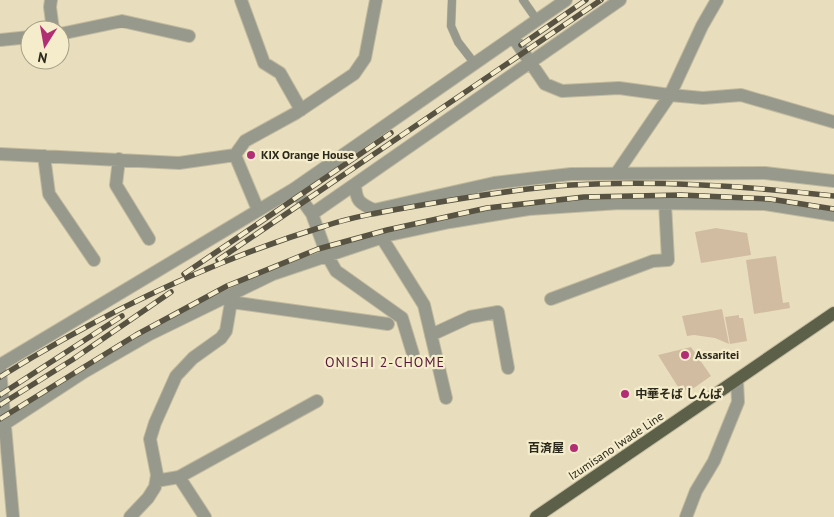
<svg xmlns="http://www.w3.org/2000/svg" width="834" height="517" viewBox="0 0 834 517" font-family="'PT Sans','Noto Sans JP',sans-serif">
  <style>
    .building { fill: #d1bca1 }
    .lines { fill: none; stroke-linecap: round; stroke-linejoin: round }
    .service-casing { stroke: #c2ba9e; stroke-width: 9 }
    .minor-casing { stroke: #c2ba9e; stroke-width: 14 }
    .primary-casing { stroke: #c2ba9e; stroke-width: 14 }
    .service { stroke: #97998c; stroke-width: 8 }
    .minor { stroke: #97998c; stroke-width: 12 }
    .primary { stroke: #5d6048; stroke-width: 12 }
    .rail-casing { stroke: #575241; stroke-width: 5.5 }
    .rail { stroke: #f5eccb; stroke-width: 4; stroke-dasharray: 11; stroke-linecap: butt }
    .poi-dot { fill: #b22e74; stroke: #f5eccb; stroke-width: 2 }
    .labels { text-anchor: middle; stroke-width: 4.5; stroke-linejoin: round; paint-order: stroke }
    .poi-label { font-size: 12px; font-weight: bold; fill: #2b281c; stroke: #f5eccb; text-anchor: start }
    .street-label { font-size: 12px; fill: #2b281c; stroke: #f5eccb }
    .neighbourhood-label { font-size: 14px; letter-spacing: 1px; fill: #571838; stroke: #f5eccb }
  </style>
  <rect width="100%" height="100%" fill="#e8debe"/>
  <path class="building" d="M716 228 747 233 751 255 701 263 695 232Z
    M776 256 783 303 789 302 790 308 754 314 746 260Z
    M722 309 729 344 715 338 694 335 687 336 682 316Z
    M739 315V318H743L747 341 730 344 725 317Z
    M691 347 711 376 691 390H680L658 355Z"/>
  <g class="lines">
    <g class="service-casing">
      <path id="service" d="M452 0 451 26 458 42 475 64
        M523 0 537 20"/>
    </g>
    <g class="minor-casing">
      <path id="minor" d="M51 0 50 7 53 30
        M241 0 264 63 280 73 301 110
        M60 34 122 21 189 36
        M513 37 545 84 562 91 619 88 670 95 703 98 741 95 834 122
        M0 40 30 37
        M0 154 179 163 235 155 245 141 296 113 354 74 365 58 376 0
        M235 155 258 210
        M44 156 49 194 94 260
        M119 159 116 185 149 239
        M616 174 670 95 702 26 717 0
        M355 184C356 201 359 203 374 210L494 183 571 174 765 173 834 181
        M294 189 312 214 327 255 336 271 402 318 413 354
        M312 214 620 0
        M382 238 424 305 446 398
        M551 299 653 261 668 260 665 203
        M231 302 388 324
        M431 335 470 317 498 312 508 368
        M0 365 294 189 566 0
        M0 369 13 517
        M0 427 84 372 150 334 273 274 389 235 450 222 529 209 620 203 765 204 834 215
        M179 477 205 517
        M156 481 179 477 317 401
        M130 517 148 498 155 487 157 475 150 439 155 423 176 376 193 358 221 338 226 331 231 302 227 297
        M686 517 696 491 714 461 738 402 737 380"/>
    </g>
    <g class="primary-casing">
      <path id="primary" d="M536 517 834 313"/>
    </g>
    <use href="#service" class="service"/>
    <use href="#minor" class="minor"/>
    <use href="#primary" class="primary"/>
    <g class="rail-casing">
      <path id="rail" d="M521 45 586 0
        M218 260 601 0
        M184 274 391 133
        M0 377C101 314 211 261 325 226 358 215 394 210 428 204 475 196 524 188 571 185 659 180 747 186 834 196
        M0 395 122 316
        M0 405 72 360 171 292
        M0 419 136 335 227 286 318 249 387 230 487 208 584 197 681 195 770 199 834 209"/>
    </g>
    <use href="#rail" class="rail"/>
  </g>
  <g class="poi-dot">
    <circle cx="251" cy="155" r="5"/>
    <circle cx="685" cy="355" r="5"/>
    <circle cx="625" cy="394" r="5"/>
    <circle cx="574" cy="448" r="5"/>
  </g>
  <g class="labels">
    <g class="poi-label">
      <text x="261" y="159">KIX Orange House</text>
      <text x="695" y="359">Assaritei</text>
      <text x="635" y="398">中華そば しんば</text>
      <text x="564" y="452" text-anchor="end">百済屋</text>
    </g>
    <g class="street-label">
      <text transform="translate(616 446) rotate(-34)" y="4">Izumisano Iwade Line</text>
    </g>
    <g class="neighbourhood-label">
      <text x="385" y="367">ONISHI 2-CHOME</text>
    </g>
  </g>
  <g transform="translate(45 45) rotate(191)"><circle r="24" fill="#f5eccb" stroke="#a49e85"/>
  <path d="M0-4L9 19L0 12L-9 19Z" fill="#b22e74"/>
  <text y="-8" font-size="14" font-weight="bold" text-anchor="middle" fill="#2b281c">N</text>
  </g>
</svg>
